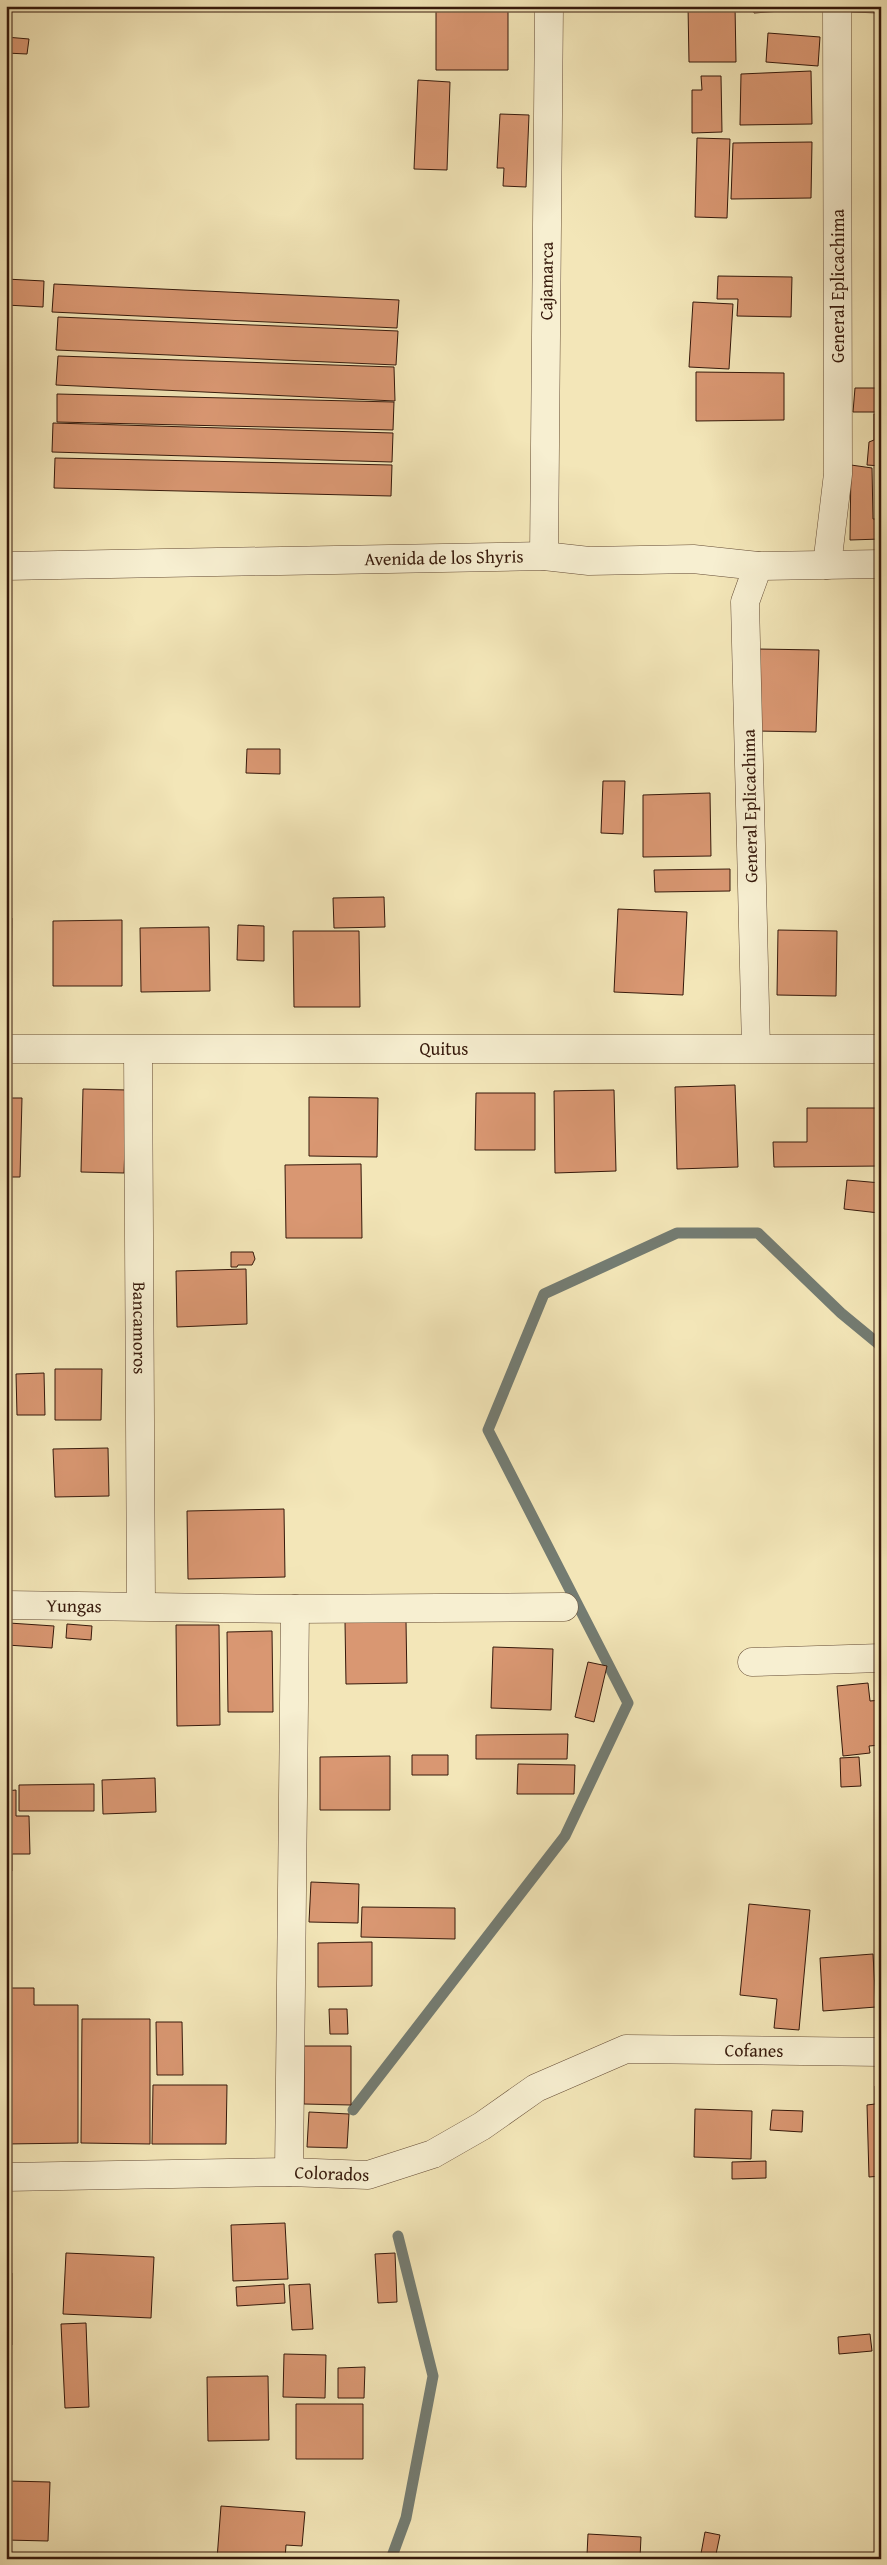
<svg xmlns="http://www.w3.org/2000/svg" width="887" height="2565" viewBox="0 0 887 2565" font-family="'Gentium Book Plus',serif">
  <style>
    .lines { fill: none; stroke-linecap: round; stroke-linejoin: round }
    .stream { stroke: #747c72; stroke-width: 11 }
    .building { fill: #d99772; stroke: #36190b }
    .minor-casing { stroke: #654c36; stroke-width: 29 }
    .minor { stroke: #f7efd1; stroke-width: 28 }
    .labels { text-anchor: middle; stroke-width: 4.5; stroke-linejoin: round; paint-order: stroke }
    .street-label { font-size: 18px; fill: #36190b; stroke: #f7efd1 }
  </style>
  <rect width="100%" height="100%" fill="#f3e6b8"/>
  <filter id="stains"><feTurbulence type="fractalNoise" baseFrequency=".004" numOctaves="4"/><feColorMatrix values="0 0 0 0 .2 0 0 0 0 .09 0 0 0 0 .02 0 0 0 .5 -.17"/></filter>
  <radialGradient id="worn" r=".72"><stop offset=".6" stop-color="#630" stop-opacity="0"/><stop offset="1" stop-color="#630" stop-opacity=".3"/></radialGradient>
  <g class="lines">
    <path class="stream" d="M353 2110 565 1836 628 1703 488 1430 544 1294 677 1233H758L841 1313 881 1346
      M391 2559 406 2518 433 2376 398 2236"/>
  </g>
  <path class="building" d="M436 6H508V70H436Z
    M688 6H735L736 62H689Z
    M753 6H780L781 11 754 13Z
    M850 6H881V13L850 12Z
    M768 33 820 37 818 66 766 62Z
    M6 37 29 39 27 54 6 53Z
    M811 71 812 124 740 125 741 74Z
    M701 76H721L722 132 692 133V90H702Z
    M418 80 450 82 447 170 414 169Z
    M879 113H881L880 180Z
    M500 114 529 115 526 187 503 186 504 168H497Z
    M697 138 730 139 727 218 695 217Z
    M812 142 811 198 731 199 733 143Z
    M718 276 792 277 791 317 737 316 738 299H717Z
    M6 279 44 281 43 307 6 305Z
    M54 284 399 300 397 328 52 312Z
    M693 302 733 304 729 369 689 367Z
    M58 317 398 331 396 365 56 350Z
    M58 356 394 367 395 401 56 385Z
    M696 372 784 373V420L696 421Z
    M855 388H881V412H853Z
    M57 394 394 402 393 430 57 422Z
    M874 414H881V466L867 465 869 442 874 440Z
    M53 423 393 433 392 462 52 452Z
    M55 458 392 465 391 496 54 488Z
    M851 465 872 468 873 519H881V539L850 540Z
    M758 649 819 650 816 732 755 731Z
    M247 749H280V774L246 773Z
    M603 781H625L623 834 601 833Z
    M710 793 711 856 643 857V795Z
    M730 869V891L655 892 654 870Z
    M384 897 385 927 334 928 333 898Z
    M618 909 687 912 683 995 614 992Z
    M6 918H12L11 1006H6Z
    M122 920V986H53V921Z
    M238 925 264 926V961L237 960Z
    M209 927 210 991 141 992 140 928Z
    M778 930 837 931 836 996 777 995Z
    M293 931H359L360 1007H294Z
    M735 1085 738 1167 677 1169 675 1087Z
    M83 1089 127 1090 124 1173 81 1172Z
    M614 1090 616 1171 555 1173 554 1091Z
    M476 1093H535V1150H475Z
    M309 1097 378 1098 377 1157 309 1156Z
    M6 1098H22L20 1177H6Z
    M807 1108H881V1166L774 1167 773 1142H807Z
    M361 1164 362 1238H286L285 1165Z
    M847 1180 881 1183 879 1213 844 1209Z
    M6 1204H10V1231H6Z
    M231 1252H253L255 1259 252 1265H238L237 1267H231Z
    M246 1269 247 1324 177 1327 176 1271Z
    M55 1369H102L101 1420H55Z
    M44 1373 45 1415H17L16 1374Z
    M6 1383H10L11 1456H6Z
    M108 1448 109 1496 55 1497 53 1449Z
    M284 1509 285 1577 188 1579 187 1511Z
    M406 1621 407 1683 346 1684 345 1622Z
    M9 1623 54 1626 52 1648 7 1645Z
    M67 1624 92 1626 91 1640 66 1638Z
    M176 1625H219L220 1725 177 1726Z
    M272 1631 273 1712H228L227 1632Z
    M493 1647 553 1649 551 1710 491 1708Z
    M588 1662 607 1666 594 1722 575 1717Z
    M868 1683 870 1701 881 1700V1745L869 1746 870 1753 843 1756 837 1686Z
    M568 1734 567 1759H476V1735Z
    M412 1755H448V1775H412Z
    M390 1756V1810H320V1757Z
    M859 1757 861 1786 841 1787 840 1758Z
    M518 1764 575 1765 574 1794H517Z
    M155 1778 156 1812 103 1814 102 1780Z
    M94 1784V1811H19V1785Z
    M16 1790V1816H29L30 1854H12V1871L6 1872V1791Z
    M311 1882 359 1884 358 1923 309 1922Z
    M749 1904 810 1910 799 2030 774 2028 777 1999 740 1995Z
    M362 1907 455 1908V1939L361 1937Z
    M372 1942V1986L318 1987V1943Z
    M873 1954 876 2007 823 2011 820 1958Z
    M10 1988H34V2005H78V2143L6 2144V2027L11 2026Z
    M329 2009H347L348 2034H330Z
    M82 2019H150V2144L81 2143Z
    M156 2022H182L183 2075H157Z
    M304 2046H351V2105L304 2104Z
    M153 2085H227L226 2144H152Z
    M875 2086H881V2176L869 2177 867 2105 875 2104Z
    M695 2109 752 2111 751 2159 694 2157Z
    M772 2110 803 2111 802 2132 770 2130Z
    M309 2112 349 2114 347 2148 307 2147Z
    M766 2161V2178L732 2179V2162Z
    M285 2223 288 2279 233 2281 231 2225Z
    M66 2253 154 2257 151 2318 63 2314Z
    M395 2253 397 2302 378 2303 375 2254Z
    M6 2273H12V2345H6Z
    M284 2284 285 2303 237 2306 236 2287Z
    M310 2284 313 2329 292 2330 289 2285Z
    M86 2323 89 2407 65 2408 61 2324Z
    M870 2334 872 2351 839 2354 838 2337Z
    M284 2354 326 2355 325 2398 283 2397Z
    M365 2367 364 2398H338V2368Z
    M268 2376 269 2440 208 2441 207 2377Z
    M296 2404H363V2459H296Z
    M9 2481 50 2482 48 2541 6 2540V2502H8Z
    M221 2506 305 2512 302 2546 286 2545 285 2559H217Z
    M705 2532 720 2535 715 2559H700Z
    M588 2534 641 2537 640 2558 587 2555Z"/>
  <g class="lines">
    <g class="minor-casing">
      <g id="minor">
        <path id="s1" d="M544 556 549 6"/>
        <path d="M827 565 838 474 837 6"/>
        <path id="s2" d="M6 566 544 556 589 561 693 559 758 566 881 564"/>
        <path d="M756 1048 745 602 758 566"/>
        <path id="s3" d="M6 1049H881"/>
        <path id="s4" d="M138 1050 141 1605"/>
        <path id="s5" d="M6 1605 295 1609 564 1607"/>
        <path d="M752 1662 881 1658"/>
        <path d="M289 2172 295 1609"/>
        <path id="s6" d="M6 2177 289 2172 368 2175 433 2154 482 2126 536 2088 626 2049 881 2052"/>
      </g>
    </g>
    <use href="#minor" class="minor"/>
  </g>
  <g class="labels">
    <g class="street-label">
      <text dy="6" stroke="none"><textPath href="#s1" startOffset="275">Cajamarca</textPath></text>
      <text transform="translate(838 286) rotate(-90)" y="6">General Eplicachima</text>
      <text dy="6" stroke="none"><textPath href="#s2" startOffset="438">Avenida de los Shyris</textPath></text>
      <text transform="translate(750 806) rotate(-91)" y="6">General Eplicachima</text>
      <text dy="6" stroke="none"><textPath href="#s3" startOffset="438">Quitus</textPath></text>
      <text dy="6" stroke="none"><textPath href="#s4" startOffset="278">Bancamoros</textPath></text>
      <text dy="6" stroke="none"><textPath href="#s5" startOffset="68">Yungas</textPath></text>
      <text dy="6" stroke="none"><textPath href="#s6" startOffset="779">Cofanes</textPath></text>
      <text dy="6" stroke="none"><textPath href="#s6" startOffset="326">Colorados</textPath></text>
    </g>
  </g>
  <rect width="887" height="2565" fill="none" stroke="#f3e6b8" stroke-width="25"/>
  <rect x="8" y="8" width="872" height="2550" fill="none" stroke="#36190b" stroke-width="2.5"/>
  <rect x="12" y="12" width="862" height="2540" fill="none" stroke="#36190b"/>
  <rect width="100%" height="100%" filter="url(#stains)"/>
  <rect width="100%" height="100%" fill="url(#worn)"/>
</svg>
